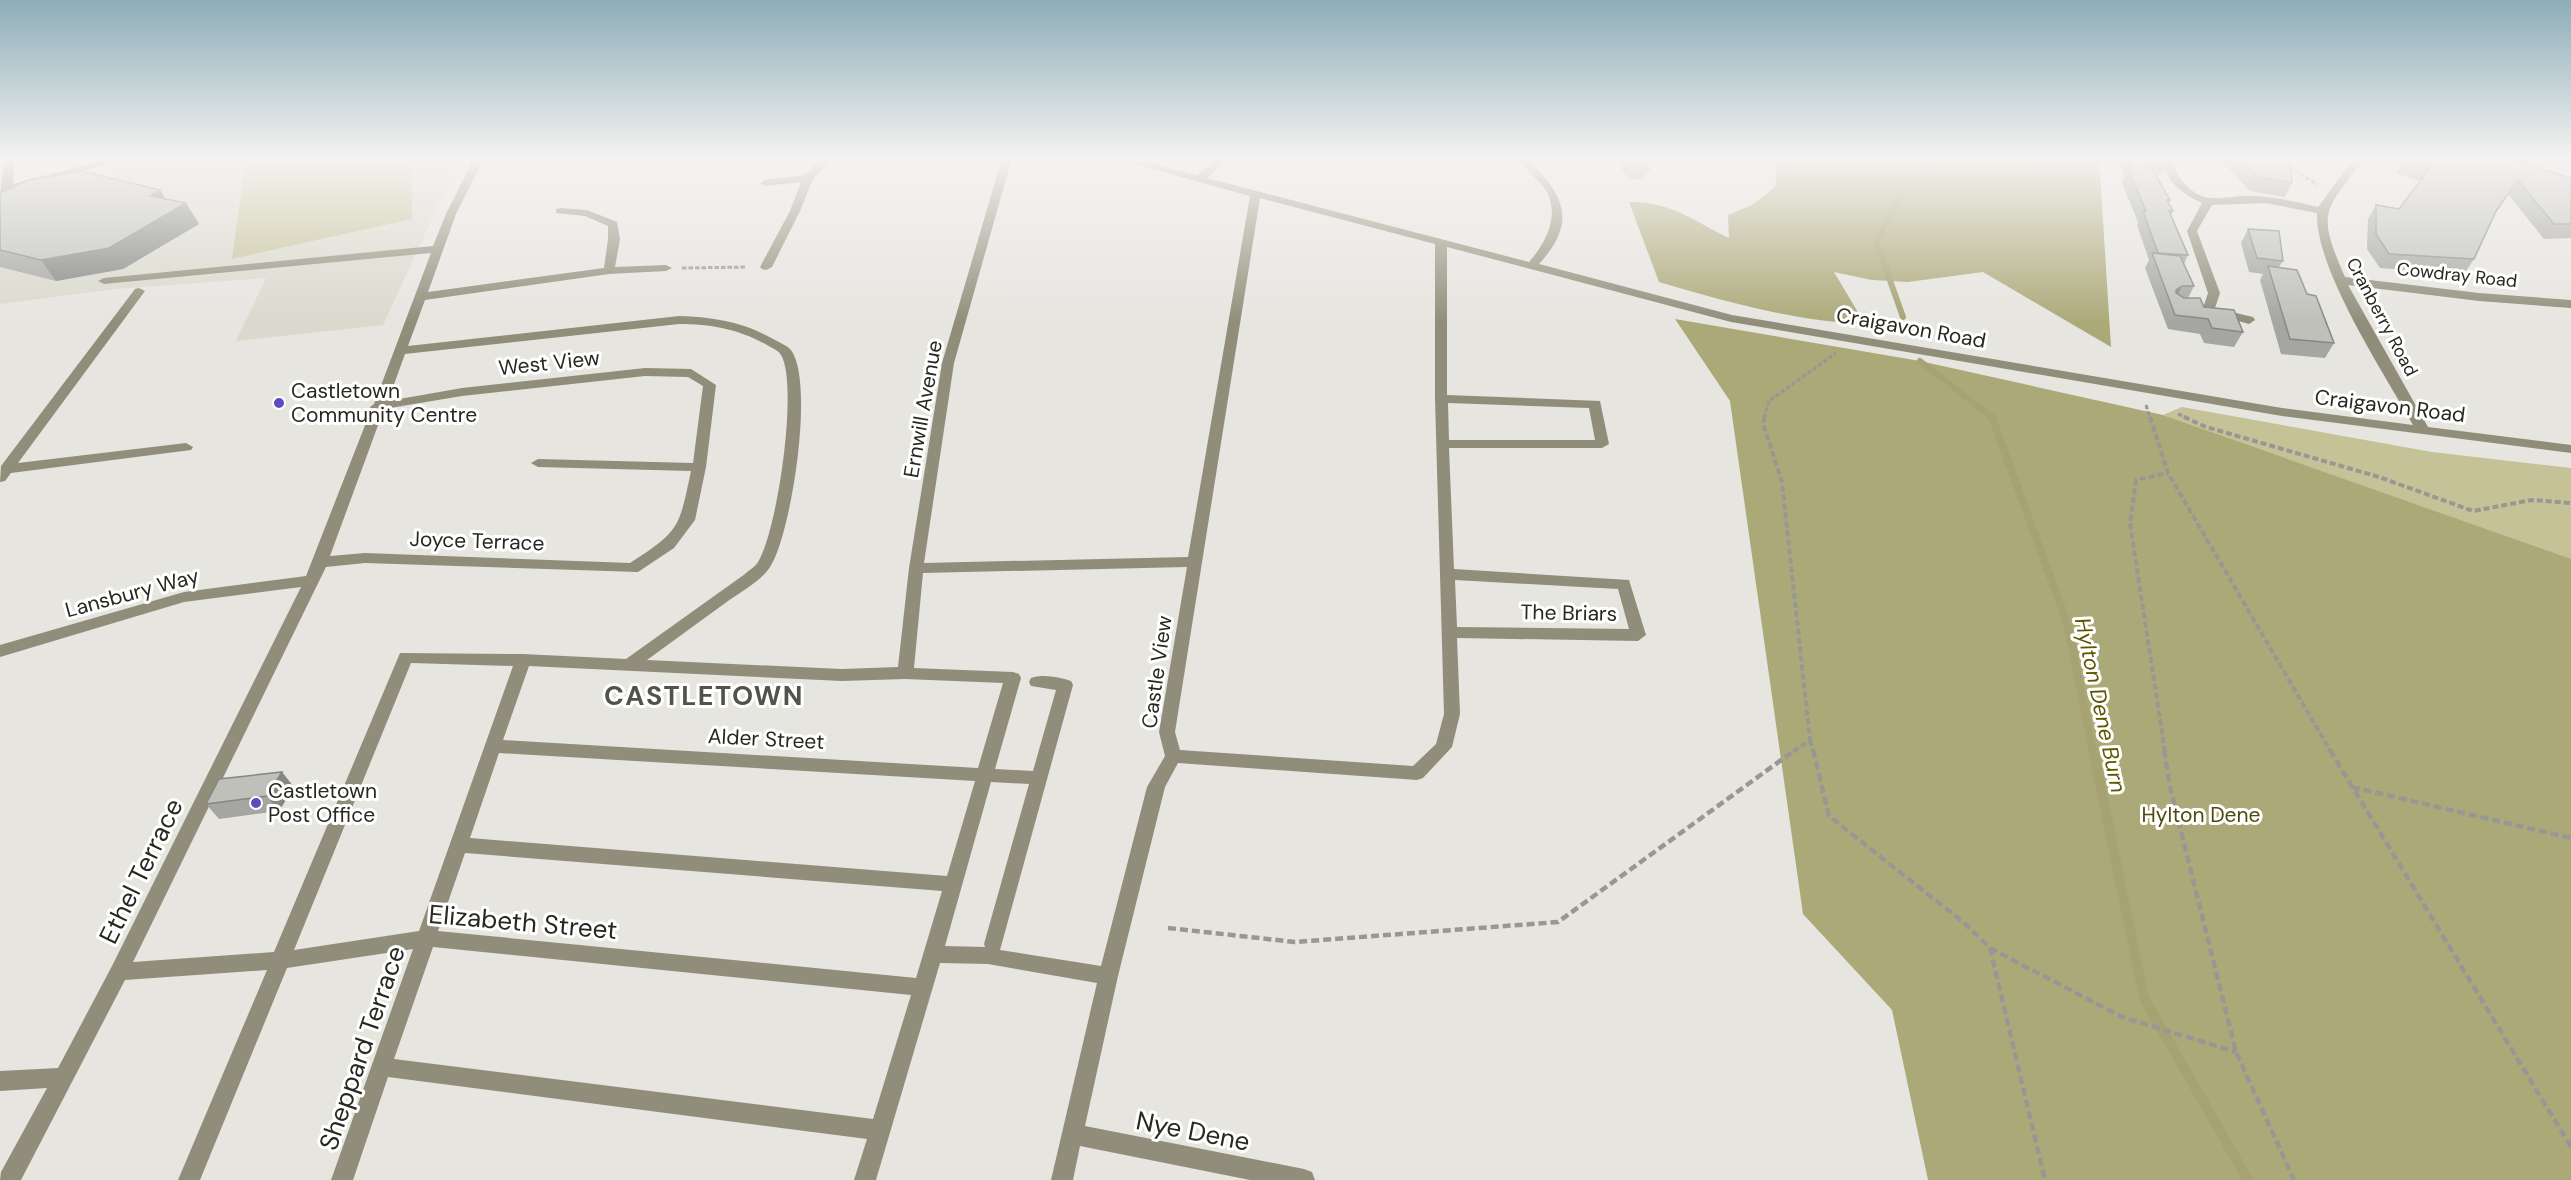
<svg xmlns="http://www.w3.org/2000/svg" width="2571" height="1180" viewBox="0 0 2571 1180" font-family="'DM Sans',sans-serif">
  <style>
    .built { fill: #dad9cd }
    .green { fill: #c5c298 }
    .forest { fill: #aca979 }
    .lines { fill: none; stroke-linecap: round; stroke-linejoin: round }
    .stream-far2 { stroke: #a6a273; stroke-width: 6 }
    .stream-far1 { stroke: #a6a273; stroke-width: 8 }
    .stream { stroke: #a6a273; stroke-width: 10 }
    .path-far2 { stroke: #989793; stroke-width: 3; stroke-dasharray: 4.5 2; stroke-linecap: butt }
    .path-far1 { stroke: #989793; stroke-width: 4; stroke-dasharray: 6 3; stroke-linecap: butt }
    .path { stroke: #989793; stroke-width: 4.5; stroke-dasharray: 8 4; stroke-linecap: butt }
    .minor { fill: #908e7a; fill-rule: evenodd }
    .wall { fill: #a5a5a1 }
    .shaded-wall { fill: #868683 }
    .building { fill: #c0c0bb; stroke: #868683; stroke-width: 1.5 }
    .poi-dot { fill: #5d4bc3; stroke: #fffffe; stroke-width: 2 }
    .labels { text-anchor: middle; stroke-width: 6; stroke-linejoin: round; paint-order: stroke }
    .far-street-label { font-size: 18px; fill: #272725; stroke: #fffffe }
    .street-label { font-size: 21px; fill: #272725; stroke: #fffffe }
    .poi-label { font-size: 21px; fill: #272725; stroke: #fffffe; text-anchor: start }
    .park-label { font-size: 21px; fill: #4d490f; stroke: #fffffe }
    .water-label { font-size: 22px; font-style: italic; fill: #5d5700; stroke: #fffffe }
    .near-street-label { font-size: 26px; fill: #272725; stroke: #fffffe }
    .district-label { font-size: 27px; font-weight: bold; letter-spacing: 1.5px; fill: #52514d; stroke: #fffffe }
  </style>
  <rect width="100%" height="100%" fill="#e6e5e0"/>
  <path class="built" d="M151 158H460L383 325 236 341 266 278 116 289 0 304V199Z"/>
  <path class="green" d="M246 158H411L412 219 232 259Z
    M2182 407 2432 452 2571 468V568L2529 549 2522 542 2309 467 2295 477 2221 436 2163 415Z"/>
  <path class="forest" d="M1623 158H1659C1649 174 1636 191 1621 169Z
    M1753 158H2099L2111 347 1983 272 1908 282 1872 280 1834 272 1865 324C1794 321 1727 302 1659 282L1629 202C1670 201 1694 221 1729 238L1728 215 1752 205 1775 187 1777 166Z
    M1675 319 1920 361 2163 415 2571 559V1180H1928L1892 1010 1803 914 1730 401Z"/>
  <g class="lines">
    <path class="stream-far2" d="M1903 317 1876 241 1920 158
      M1920 361 1993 418"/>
    <path class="stream-far1" d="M1992 417 2067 623 2093 752"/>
    <path class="stream" d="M2093 750 2144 998 2248 1180"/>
    <path class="path-far2" d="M2289 167 2318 185
      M682 268 747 267
      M2146 405 2150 418
      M2178 414 2188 418
      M1764 418 1769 401 1836 353"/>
    <path class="path-far1" d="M1765 417 1763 424 1782 482 1810 740 1793 752
      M2150 417 2168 473 2331 752
      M2184 417 2206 427 2379 477 2473 511 2532 500 2571 503
      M1810 740 1813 752
      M2165 752 2130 523 2136 480 2168 473"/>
    <path class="path" d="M1813 750 1829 816 1963 922 1990 948 2045 1180
      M2164 750 2170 787 2236 1052 2294 1180
      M2330 750 2571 1147
      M2352 787 2571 838
      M1168 928 1295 942 1558 922 1795 750
      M1990 948 2122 1017 2236 1052"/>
    <path class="minor" d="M5 158H15L13 184 112 158H129L0 194Z
      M474 158H484L456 214 428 292 604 268 608 239V226L585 216 556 213V209L560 208 587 210 617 222 620 239 615 267 666 265 672 268 666 271 609 274 425 300 408 346 679 316C714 317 744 322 775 340 780 343 786 345 790 349 816 378 791 536 770 567 761 581 742 591 728 601 701 621 674 640 647 660L842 669 898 667 909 568 942 363 1002 158H1012L954 363 924 563 1188 557 1250 196 1113 158H1130L1197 175 1211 164 1213 158H1223L1220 167 1207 178 1529 262C1546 243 1561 214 1545 189 1537 178 1525 169 1516 158H1527C1563 195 1579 220 1539 264L1732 315 2282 408 2413 425C2384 373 2315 269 2317 213L2266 203 2212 205 2197 231 2220 293 2215 308 2253 317 2255 320 2249 324 2214 314 2212 311H2205L2203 308 2208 293 2187 231 2202 203C2181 193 2166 182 2161 158H2171C2175 176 2192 198 2212 198 2225 199 2239 195 2254 196 2276 197 2297 202 2318 207L2354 158H2365C2324 212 2316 211 2345 277L2479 293 2571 300V308L2479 301 2348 285 2428 427 2571 445V453L2282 416 1731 322 1447 247V395L1600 401 1609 444 1602 448H1449L1454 569 1629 580 1646 635 1638 641 1457 638 1460 714 1452 747 1423 778 1417 780 1178 763 1165 787 1118 976 1085 1126 1304 1169 1312 1172 1315 1180H1250L1080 1146 1073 1180H1051L1097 983 988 964 940 963 876 1180H854L867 1139 388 1077 353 1180H331L413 949 287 968 200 1180H178L267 970 125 980 21 1180H0L1 1172 47 1088 0 1091V1071L58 1068 112 966 301 587 184 602 0 657V645L184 592 306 576 371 410 370 407 374 404 431 253 104 284 98 281 104 278 433 246 446 214ZM1260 198 1435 244V399L1444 714 1436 744 1413 766 1180 750 1175 732ZM679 324C712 324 738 329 767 345 772 348 778 350 781 355 799 385 777 532 758 562 755 567 749 570 745 574L626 659 523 654 400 653 274 952 133 962 326 567 365 563 638 572 674 548 695 520 706 467 716 385 691 369 645 368 462 388 388 401 405 354ZM645 376 688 377 703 386 693 463 538 459 531 463 538 467 691 471C679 528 680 531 630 563L365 553 330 556 384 409 462 396ZM1448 403 1589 408 1595 440H1449ZM1187 567 1159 732 1165 756 1147 787 1101 966 1000 950 1073 685 1071 681C1059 677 1043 674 1031 678L1029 682 1031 686 1056 690 1033 771 995 769 1021 678 1019 674 1013 672 914 668 923 573ZM1455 580 1618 589 1629 629 1457 627ZM411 663 513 666 419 931 294 950ZM529 666 842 681 905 679 1003 683 978 768 503 740ZM499 753 975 781 947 876 470 838ZM991 782 1029 784 984 944 985 947 945 946ZM465 853 942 891 916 978 438 931ZM433 947 911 995 873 1119 394 1059Z
      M821 158H832L813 179 800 211 772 267 766 270 762 269 760 267 790 211 801 182 765 186 760 183 765 180 805 175Z
      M2509 158H2523L2531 163 2526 166Z
      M139 288 145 291 18 463 186 443 193 447 191 450 11 473 5 481 0 482 1 466 135 289Z"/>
  </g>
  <path class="wall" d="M2118 158H2167L2169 161 2162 175 2155 174 2170 200 2168 203 2173 211 2171 216 2188 255 2184 264 2194 286 2188 298 2243 332 2234 347 2204 343 2200 334 2168 329 2145 268 2149 260 2137 225 2138 222 2122 183 2124 178Z
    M2218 158H2290L2292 183 2285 197 2250 191Z
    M2405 160 2571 178V238L2544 239 2508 194 2496 213 2474 259 2464 274 2380 268 2367 249 2368 219 2376 205 2399 209 2420 181 2396 173Z
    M0 193 166 199 199 224 123 269 56 281 0 267Z
    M2248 229 2283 261 2279 267 2307 294 2334 343 2325 358 2281 354 2260 280 2263 274 2249 272 2241 243Z
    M294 787 279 811 219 819 206 804Z"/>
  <path class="shaded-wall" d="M160 190 173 210 150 196Z
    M186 203 199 224 123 269 56 281 41 260Z
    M2182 286 2175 300 2176 290Z
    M282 772 294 787 279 811 267 796Z"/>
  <path class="building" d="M2128 158H2146L2170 200H2167L2173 211H2169L2188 255 2158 253 2143 211H2146L2128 169H2131Z
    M2151 158H2167L2169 161Z
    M2239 158H2290L2292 183 2257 177Z
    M2407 158H2508L2571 178V224H2554L2518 180 2496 211 2474 259 2389 254 2376 234V205L2399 209 2430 168 2405 160Z
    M81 171 160 190 150 196 186 203 109 248 41 260 0 250V193L28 180Z
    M2248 229 2279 231 2283 261 2257 258Z
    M2152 253 2180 256 2194 286H2182L2176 290V293L2184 298H2200L2204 307 2234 310 2243 332 2212 328 2208 319 2175 315Z
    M2268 266 2297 270 2307 294 2316 296 2334 343 2290 339Z
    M282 772 267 796 206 804 219 779Z"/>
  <linearGradient id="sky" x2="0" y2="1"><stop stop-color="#8dadb9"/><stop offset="0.49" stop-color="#f4f3f1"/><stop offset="1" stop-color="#f4f3f1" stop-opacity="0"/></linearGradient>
  <rect width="2571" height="323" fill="url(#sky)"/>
  <g class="poi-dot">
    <circle cx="279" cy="403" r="6"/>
    <circle cx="256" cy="803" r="6"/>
  </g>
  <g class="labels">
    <g class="far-street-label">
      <text transform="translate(2457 275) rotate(6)" y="6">Cowdray Road</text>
      <text transform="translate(2382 317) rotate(62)" y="6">Cranberry Road</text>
    </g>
    <g class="street-label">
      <text transform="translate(1911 328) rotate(10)" y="7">Craigavon Road</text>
      <text transform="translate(549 363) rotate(-6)" y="7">West View</text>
      <text transform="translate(2390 406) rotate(7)" y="7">Craigavon Road</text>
      <text transform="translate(923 409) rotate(-80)" y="7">Ernwill Avenue</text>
      <text transform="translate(477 541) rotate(2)" y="7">Joyce Terrace</text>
      <text transform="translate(132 593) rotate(-15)" y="7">Lansbury Way</text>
      <text transform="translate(1569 613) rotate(1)" y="7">The Briars</text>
      <text transform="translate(1157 672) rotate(-82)" y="7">Castle View</text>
      <text transform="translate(766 739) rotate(3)" y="7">Alder Street</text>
    </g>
    <g class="poi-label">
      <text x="291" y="398">Castletown<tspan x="291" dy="24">Community Centre</tspan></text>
      <text x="268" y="798">Castletown<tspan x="268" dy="24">Post Office</tspan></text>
    </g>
    <g class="park-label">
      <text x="2201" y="822">Hylton Dene</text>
    </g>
    <g class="water-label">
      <text transform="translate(2101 705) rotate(78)" y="8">Hylton Dene Burn</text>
    </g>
    <g class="near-street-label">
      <text transform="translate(141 871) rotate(-64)" y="9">Ethel Terrace</text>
      <text transform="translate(523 922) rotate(5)" y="9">Elizabeth Street</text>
      <text transform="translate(362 1048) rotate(-71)" y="9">Sheppard Terrace</text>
      <text transform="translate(1193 1131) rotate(11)" y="9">Nye Dene</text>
    </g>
    <g class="district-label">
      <text x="704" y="705">CASTLETOWN</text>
    </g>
  </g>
</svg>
